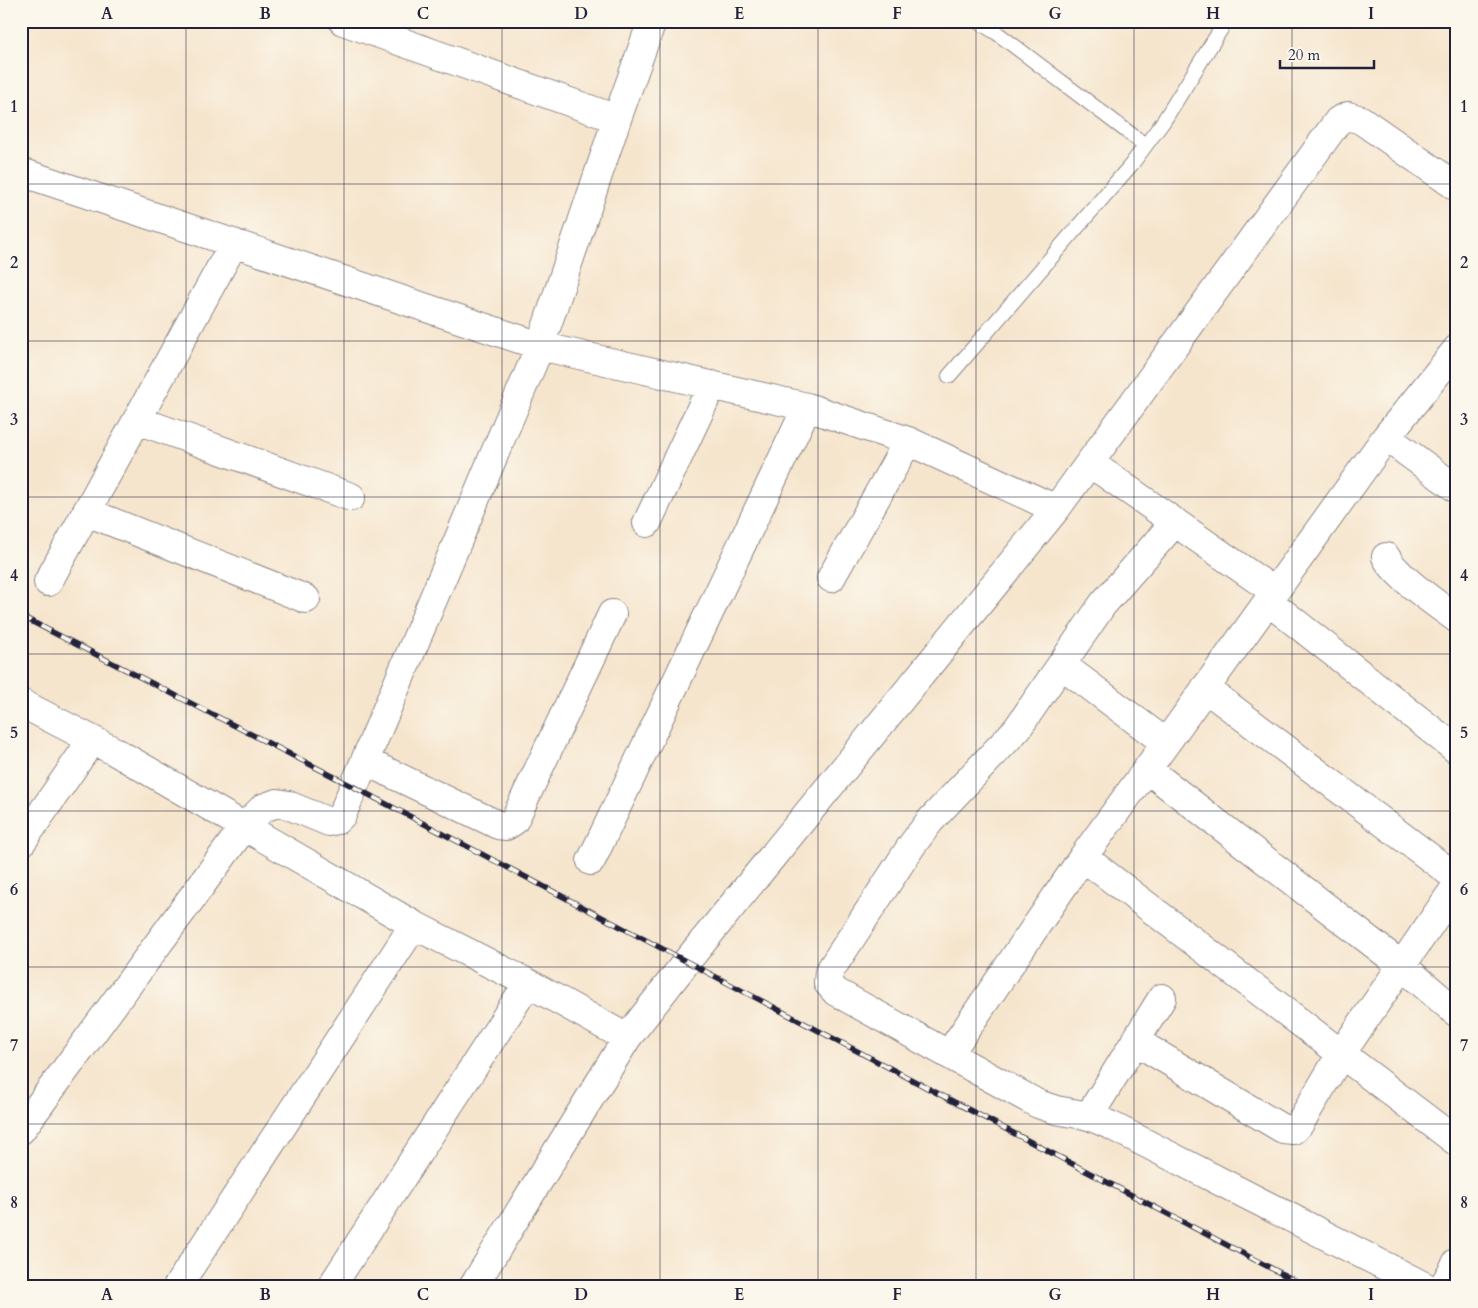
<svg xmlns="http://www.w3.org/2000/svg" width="1478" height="1308" viewBox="0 0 1478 1308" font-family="Cardo,serif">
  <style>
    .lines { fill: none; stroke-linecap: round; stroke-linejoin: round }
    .service-casing { stroke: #8c8484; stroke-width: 16 }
    .minor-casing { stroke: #8c8484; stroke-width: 30 }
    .service { stroke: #fff; stroke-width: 14 }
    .minor { stroke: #fff; stroke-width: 28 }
    .rail-casing { stroke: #22223b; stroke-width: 5.5 }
    .rail { stroke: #fbf7ec; stroke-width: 4; stroke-dasharray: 11; stroke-linecap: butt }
    .grid { fill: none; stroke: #22223b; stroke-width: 1; stroke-opacity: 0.55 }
    .neatline { fill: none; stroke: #22223b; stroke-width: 2 }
    .grid-label { font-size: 16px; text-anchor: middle; font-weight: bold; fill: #22223b }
  </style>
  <rect width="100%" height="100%" fill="#fbf7ec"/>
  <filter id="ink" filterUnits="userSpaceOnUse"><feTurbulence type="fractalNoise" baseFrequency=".02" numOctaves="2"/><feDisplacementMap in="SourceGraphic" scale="10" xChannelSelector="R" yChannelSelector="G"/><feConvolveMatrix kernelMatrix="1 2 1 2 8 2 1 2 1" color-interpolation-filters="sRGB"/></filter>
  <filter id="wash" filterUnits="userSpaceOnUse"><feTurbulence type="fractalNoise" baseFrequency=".0096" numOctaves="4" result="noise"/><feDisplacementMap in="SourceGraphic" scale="20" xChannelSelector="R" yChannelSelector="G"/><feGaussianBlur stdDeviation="1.12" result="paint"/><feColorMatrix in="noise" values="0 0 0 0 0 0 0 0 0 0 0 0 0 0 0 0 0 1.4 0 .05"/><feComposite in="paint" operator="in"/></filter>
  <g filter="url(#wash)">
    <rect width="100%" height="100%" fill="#f6e5cd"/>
  </g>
  <g filter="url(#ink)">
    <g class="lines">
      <g class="service-casing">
        <path id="service" d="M977 21 997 33 1145 145
          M949 376 1131 165 1163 122 1226 21"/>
      </g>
      <g class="minor-casing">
        <path id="minor" d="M343 21 617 119
          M21 172 540 346 807 407 908 441 1056 509
          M137 420 351 497
          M1386 437 1457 489
          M1090 463 1275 592
          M87 512 306 599
          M1175 522 1103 604 1017 729 930 821 912 845 829 972 828 983 836 992 1038 1104 1056 1110 1089 1116 1112 1126 1426 1287
          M647 523 712 385
          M1386 557C1397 577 1437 604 1457 619
          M831 578 908 441
          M48 582 234 243
          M1268 601 1457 750
          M1062 665 1166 743
          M1205 688 1457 878
          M21 703 114 751 414 925 528 983 627 1038 473 1287
          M365 761 498 825 506 826 514 821 612 614
          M1147 769 1401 965 1457 1013
          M21 843 92 740
          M1083 857 1457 1142
          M591 861 807 407
          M627 1038 687 961 1056 509 1338 121 1348 116 1361 120 1457 187
          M1135 1041 1283 1129 1293 1130 1300 1123 1341 1054 1457 885
          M949 1054 1083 857 1166 743 1386 437 1457 349
          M1089 1116 1162 998
          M21 1130 244 827 263 808 277 803 288 805 329 822 337 820 342 815 540 346 617 119 652 21
          M177 1287 414 925
          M331 1287 528 983
          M1443 1287 1457 1262"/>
      </g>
      <use href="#service" class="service"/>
      <use href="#minor" class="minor"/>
      <g class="rail-casing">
        <path id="rail" d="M21 616 354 787 1307 1287"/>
      </g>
      <use href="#rail" class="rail"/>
    </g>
  </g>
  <path class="grid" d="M186 21V1287M344 21V1287M502 21V1287M660 21V1287M818 21V1287M976 21V1287M1134 21V1287M1292 21V1287M21 184H1457M21 341H1457M21 497H1457M21 654H1457M21 811H1457M21 967H1457M21 1124H1457"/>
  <rect width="1478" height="1308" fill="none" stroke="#fbf7ec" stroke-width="55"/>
  <path d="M1280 60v8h94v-8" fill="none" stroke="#22223b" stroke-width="2.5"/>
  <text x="1288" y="60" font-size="15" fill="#22223b" stroke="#fbf7ec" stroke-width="4" paint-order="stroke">20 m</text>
  <rect x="28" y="28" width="1422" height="1252" class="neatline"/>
  <g class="grid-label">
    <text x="107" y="19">A</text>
    <text x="265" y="19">B</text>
    <text x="423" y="19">C</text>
    <text x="581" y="19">D</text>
    <text x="739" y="19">E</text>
    <text x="897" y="19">F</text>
    <text x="1055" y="19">G</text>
    <text x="1213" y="19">H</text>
    <text x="1371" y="19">I</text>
    <text x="14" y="112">1</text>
    <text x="1464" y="112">1</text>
    <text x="14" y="268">2</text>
    <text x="1464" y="268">2</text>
    <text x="14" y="425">3</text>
    <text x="1464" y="425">3</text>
    <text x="14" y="581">4</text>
    <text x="1464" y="581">4</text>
    <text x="14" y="738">5</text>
    <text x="1464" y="738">5</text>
    <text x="14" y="895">6</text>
    <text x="1464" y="895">6</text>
    <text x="14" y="1051">7</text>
    <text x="1464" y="1051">7</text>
    <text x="14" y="1208">8</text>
    <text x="1464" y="1208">8</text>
    <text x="107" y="1300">A</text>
    <text x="265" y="1300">B</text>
    <text x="423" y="1300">C</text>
    <text x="581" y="1300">D</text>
    <text x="739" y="1300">E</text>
    <text x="897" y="1300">F</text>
    <text x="1055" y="1300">G</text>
    <text x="1213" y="1300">H</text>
    <text x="1371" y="1300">I</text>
  </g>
</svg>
